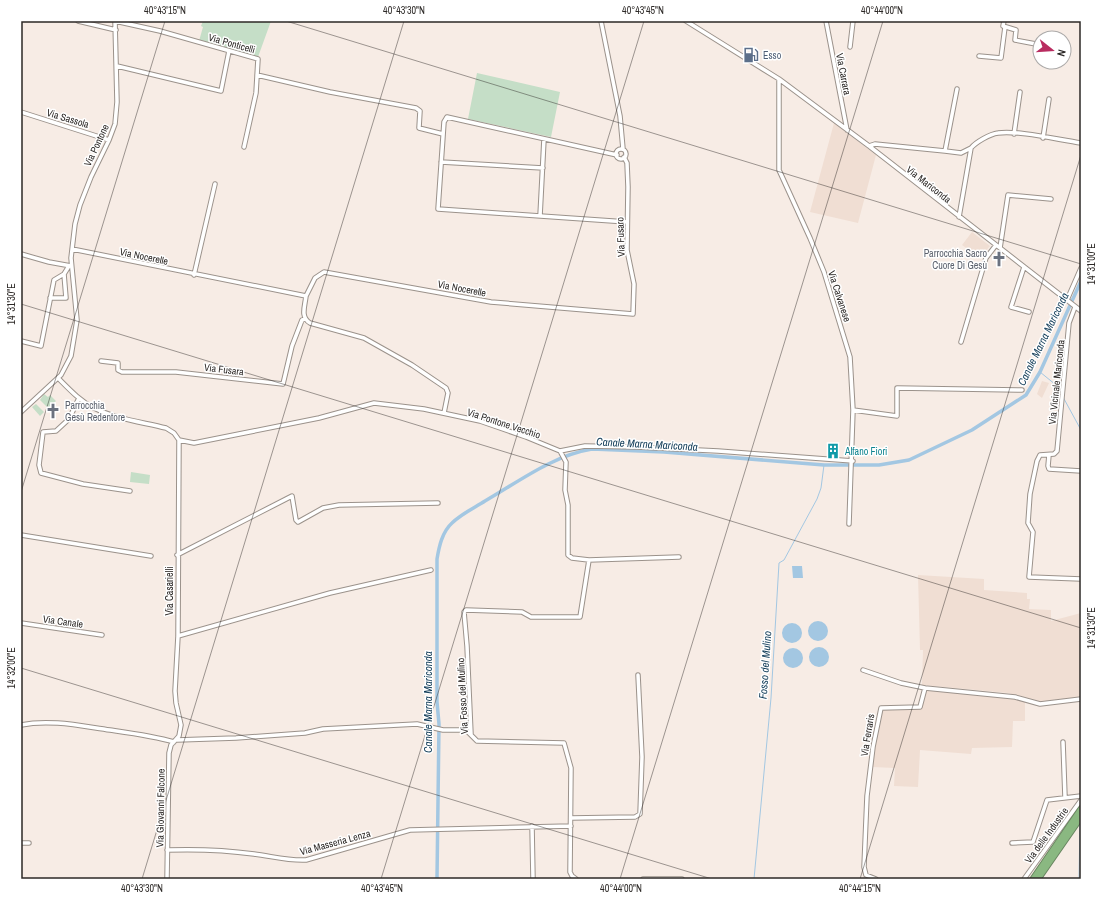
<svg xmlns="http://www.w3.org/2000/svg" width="1102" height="900" viewBox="0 0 1102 900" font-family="'Archivo Narrow',sans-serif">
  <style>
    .built { fill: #f0ded3 }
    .green { fill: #c5dec7 }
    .water { fill: #a3c7e2 }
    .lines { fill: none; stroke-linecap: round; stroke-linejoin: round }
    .stream { stroke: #a3c7e2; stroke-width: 1 }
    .canal { stroke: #a3c7e2; stroke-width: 3.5 }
    .minor-casing { stroke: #9b928b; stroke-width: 5.5 }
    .highway-casing { stroke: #698661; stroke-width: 7 }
    .minor { stroke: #fff; stroke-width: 3.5 }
    .highway { stroke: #8ab881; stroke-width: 5 }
    .ticks { fill: none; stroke: #2c2826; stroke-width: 1; stroke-opacity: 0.45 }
    .labels { text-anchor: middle; stroke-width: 3; stroke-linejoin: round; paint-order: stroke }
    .street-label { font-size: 10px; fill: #2c2826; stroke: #fff }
    .service-label { font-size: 10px; fill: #4e5e75; stroke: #fff; text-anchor: start }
    .worship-label { font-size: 10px; fill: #5b616d; stroke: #fff; text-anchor: end }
    .culture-label { font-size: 10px; fill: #0d838f; stroke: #fff; text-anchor: start }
    .water-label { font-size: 11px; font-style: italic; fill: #123d59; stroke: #fff }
    .neatline { fill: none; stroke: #2c2826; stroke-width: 1.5 }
    .ticks-label { font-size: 10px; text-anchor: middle; fill: #2c2826 }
  </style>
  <rect width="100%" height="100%" fill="#f7ece5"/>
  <path class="built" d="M834 123 876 155 858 223 810 212Z
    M972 232 990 246 980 258 962 245Z
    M1042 381 1049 383 1042 398 1037 394Z
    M918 575 984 579V590L1027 593V599H1030L1029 609 1051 610V621L1081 613V697L1039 702 1008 693 922 685 923 650H920Z
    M925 690 1016 699 1025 702V721H1013L1012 747 972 748 971 754 920 750 918 787 894 786 895 768 872 767 881 711 883 709H922Z"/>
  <path class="green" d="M203 21H271L258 57 199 41 203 27 201 26Z
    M477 73 560 92 551 137 468 119Z
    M44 394 48 397 50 395 56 401 48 408 40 400Z
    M36 404 44 412 40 416 32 407Z
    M131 472 150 475 149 484 130 482Z"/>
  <path class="water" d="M792 566H802L803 578H793Z
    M808 631a10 10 0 1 1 20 0a10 10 0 1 1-20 0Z
    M782 633a10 10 0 1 1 20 0a10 10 0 1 1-20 0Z
    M809 657a10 10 0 1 1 20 0a10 10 0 1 1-20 0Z
    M783 658a10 10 0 1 1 20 0a10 10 0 1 1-20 0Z"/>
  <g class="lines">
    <path class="stream" d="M1040 372 1056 385 1061 393
      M1063 397 1081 430
      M754 879 771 698 779 563 784 560 817 499 821 488 824 465
      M1079 879 1080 824"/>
    <path class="canal" d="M437 879 439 724 437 702V559C439 547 442 532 452 523 461 514 474 508 485 501 518 482 554 455 592 449L664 452 824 465H879L909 460 972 430 1026 395 1040 372 1081 281"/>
    <g class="minor-casing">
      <path id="minor" d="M78 21 116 30
        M115 21 160 31 258 59 256 93 244 147
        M601 21 620 116 623 149
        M686 21 779 79 869 146 1081 311
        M826 21 847 130
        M1004 21 1003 26 1016 30 1015 40 1036 44
        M850 47 853 21
        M979 56 1001 58 1005 27
        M117 66 221 91 229 51
        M257 75 330 92 416 108 420 111 419 128 443 134
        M779 79V170L810 238 824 272 850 357 853 410 849 524
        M21 112 109 140
        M1014 134 1020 92
        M1043 138 1049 99
        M869 146 875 144 945 151 957 89
        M616 154a5 5 0 1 1 10 0a5 5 0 1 1-10 0Z
        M945 151 961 153 971 148
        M617 155 447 117 444 122 438 209 627 222
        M441 162 543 168
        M540 216 544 139
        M959 217 971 148C976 142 990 134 998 133 1018 130 1059 140 1081 143
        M1000 248 1008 195 1051 199
        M72 249 306 296 315 278 324 272 491 302 633 314 634 284 627 250 628 187 627 163 624 157
        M21 254 49 262 71 266
        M1024 267 1011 307 1029 312
        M194 275 215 184
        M306 296C305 306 300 317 310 323L364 338 412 365 446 388 448 393 444 413
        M50 298H66L64 274
        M1067 300 1081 268
        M1075 307 1069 323 1057 451 1054 454 1040 455 1037 461 1030 494 1028 523 1033 532 1029 577 1081 579
        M21 341 41 346 54 280 64 274 69 266
        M961 342 986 258 996 245
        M101 361 118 363V370L122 372H176L283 384 292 346 302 320 305 319
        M58 378C69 389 80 401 94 408 116 419 142 422 166 428L174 433 179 440
        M79 398 69 419 56 431 43 432 39 465 41 473 83 484 130 491
        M853 410 897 416V388L1022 390
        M21 412 61 375 71 356 77 320 71 258 75 224 80 205 91 177 109 140 115 124 117 102 115 21
        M179 440 194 443 319 418 374 403 424 409 480 421 526 437 560 451 585 446 637 447 718 451 853 461
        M560 451 566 462 565 490 568 505V555L572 558 589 560
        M1049 455 1048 466 1049 469 1081 471
        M21 535 151 556
        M177 555 292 496 296 520 298 522 323 508 339 505 438 503
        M21 623 102 635
        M178 636 330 593 431 570
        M863 670 901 683 925 688
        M21 725C50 719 81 726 110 730 131 733 154 736 174 742
        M471 734 467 646 464 612 466 610 522 612 531 617H580L589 560 679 557
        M177 740 236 738 305 733 323 729 417 724 443 730H466L477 741 564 743 571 768 570 872 572 876 576 879
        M1063 742 1065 797
        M571 818 635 817 640 814 642 757 638 675
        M532 826 533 879
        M21 843H29
        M1012 843 1033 842 1047 800 1081 796
        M167 850C196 849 225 850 254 854 271 856 288 861 306 860L410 830 571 826
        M167 879 169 753 171 745 179 736 181 725 176 703 175 691 178 636 179 440
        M643 879H682
        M876 879 866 875 864 867 867 796 873 747 881 708 920 707 925 688 1015 697 1040 704 1081 699
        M1024 879 1081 800"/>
    </g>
    <g class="highway-casing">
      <path id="highway" d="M1033 879 1081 809
        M1038 879 1081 817"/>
    </g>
    <use href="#minor" class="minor"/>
    <use href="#highway" class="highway"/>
  </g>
  <path class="ticks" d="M286 21 1081 264M21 304 1081 628M21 492 165 21M21 668 712 879M142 879 404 21M381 879 644 21M620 879 883 21M860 879 1081 155"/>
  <defs>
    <g id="fuel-bare" transform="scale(1.2)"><path d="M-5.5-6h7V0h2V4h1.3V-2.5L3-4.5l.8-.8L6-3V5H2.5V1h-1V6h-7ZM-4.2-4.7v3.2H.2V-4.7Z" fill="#5c6f8a" stroke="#fff" stroke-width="2.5" paint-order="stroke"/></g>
    <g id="church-bare" transform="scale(1.2)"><path d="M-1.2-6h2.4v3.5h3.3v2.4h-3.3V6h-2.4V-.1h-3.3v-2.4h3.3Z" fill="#6b7280" stroke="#fff" stroke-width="2.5" paint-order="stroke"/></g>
    <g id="building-bare" transform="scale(1.2)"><path d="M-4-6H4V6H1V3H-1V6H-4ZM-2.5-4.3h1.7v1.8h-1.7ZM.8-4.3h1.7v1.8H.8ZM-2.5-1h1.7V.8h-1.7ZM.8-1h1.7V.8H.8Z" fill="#0f9aa8" stroke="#fff" stroke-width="2.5" paint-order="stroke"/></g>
  </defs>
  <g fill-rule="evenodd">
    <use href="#fuel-bare" x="751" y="55"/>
    <use href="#church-bare" x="999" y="259"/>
    <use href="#church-bare" x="53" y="411"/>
    <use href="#building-bare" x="833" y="451"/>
  </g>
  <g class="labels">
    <g class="street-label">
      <text transform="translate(232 43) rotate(16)" y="4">Via Ponticelli</text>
      <text transform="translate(844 74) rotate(79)" y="4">Via Carrara</text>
      <text transform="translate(68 118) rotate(17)" y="4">Via Sassola</text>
      <text transform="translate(96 145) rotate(-65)" y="4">Via Pontone</text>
      <text transform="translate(929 184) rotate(38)" y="4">Via Mariconda</text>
      <text transform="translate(620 237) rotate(-92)" y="4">Via Fusaro</text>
      <text transform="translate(144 256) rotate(12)" y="4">Via Nocerelle</text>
      <text transform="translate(462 288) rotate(11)" y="4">Via Nocerelle</text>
      <text transform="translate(840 296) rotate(72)" y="4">Via Calvanese</text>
      <text transform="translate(224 369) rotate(7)" y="4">Via Fusara</text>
      <text transform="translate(1056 382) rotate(-84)" y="4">Via Vicinale Mariconda</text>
      <text transform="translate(504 423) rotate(18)" y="4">Via Pontone Vecchio</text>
      <text transform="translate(169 591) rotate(-90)" y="4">Via Casarielli</text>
      <text transform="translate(63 621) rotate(8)" y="4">Via Canale</text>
      <text transform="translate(462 696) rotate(-93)" y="4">Via Fosso del Mulino</text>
      <text transform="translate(867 735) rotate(-81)" y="4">Via Ferraris</text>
      <text transform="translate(160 808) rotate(-89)" y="4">Via Giovanni Falcone</text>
      <text transform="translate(1046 835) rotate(-54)" y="4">Via delle Industrie</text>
      <text transform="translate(335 842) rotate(-15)" y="4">Via Masseria Lenza</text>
    </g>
    <g class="service-label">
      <text x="763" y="59">Esso</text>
    </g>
    <g class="worship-label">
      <text x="987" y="257">Parrocchia Sacro<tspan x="987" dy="12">Cuore Di Gesù</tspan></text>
      <text x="65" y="409" text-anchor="start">Parrocchia<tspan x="65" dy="12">Gesù Redentore</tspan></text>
    </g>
    <g class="culture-label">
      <text x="845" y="455">Alfano Fiori</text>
    </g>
    <g class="water-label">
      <text transform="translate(1043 339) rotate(-64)" y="4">Canale Marna Mariconda</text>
      <text transform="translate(647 444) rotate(3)" y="4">Canale Marna Mariconda</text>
      <text transform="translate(765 665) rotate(-86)" y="4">Fosso del Mulino</text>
      <text transform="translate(428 702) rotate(-90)" y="4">Canale Marna Mariconda</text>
    </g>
  </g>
  <rect width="1102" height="900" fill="none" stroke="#ffffff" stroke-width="44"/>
  <g transform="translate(1052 50) rotate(107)"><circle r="19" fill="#ffffff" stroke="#aba9a8"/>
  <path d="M0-3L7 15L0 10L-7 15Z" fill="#b92c60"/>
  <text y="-6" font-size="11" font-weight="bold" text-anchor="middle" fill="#2c2826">N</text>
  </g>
  <rect x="22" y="22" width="1058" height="856" class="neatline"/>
  <g class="ticks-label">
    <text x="165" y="14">40°43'15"N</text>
    <text x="404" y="14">40°43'30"N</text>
    <text x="643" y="14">40°43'45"N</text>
    <text x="882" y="14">40°44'00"N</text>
    <text transform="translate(1091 264) rotate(-90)" y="4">14°31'00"E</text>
    <text transform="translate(11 304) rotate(-90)" y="4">14°31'30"E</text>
    <text transform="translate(1091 628) rotate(-90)" y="4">14°31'30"E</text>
    <text transform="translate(11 668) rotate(-90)" y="4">14°32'00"E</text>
    <text x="142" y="892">40°43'30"N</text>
    <text x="382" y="892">40°43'45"N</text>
    <text x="621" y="892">40°44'00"N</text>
    <text x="860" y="892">40°44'15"N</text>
  </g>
</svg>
